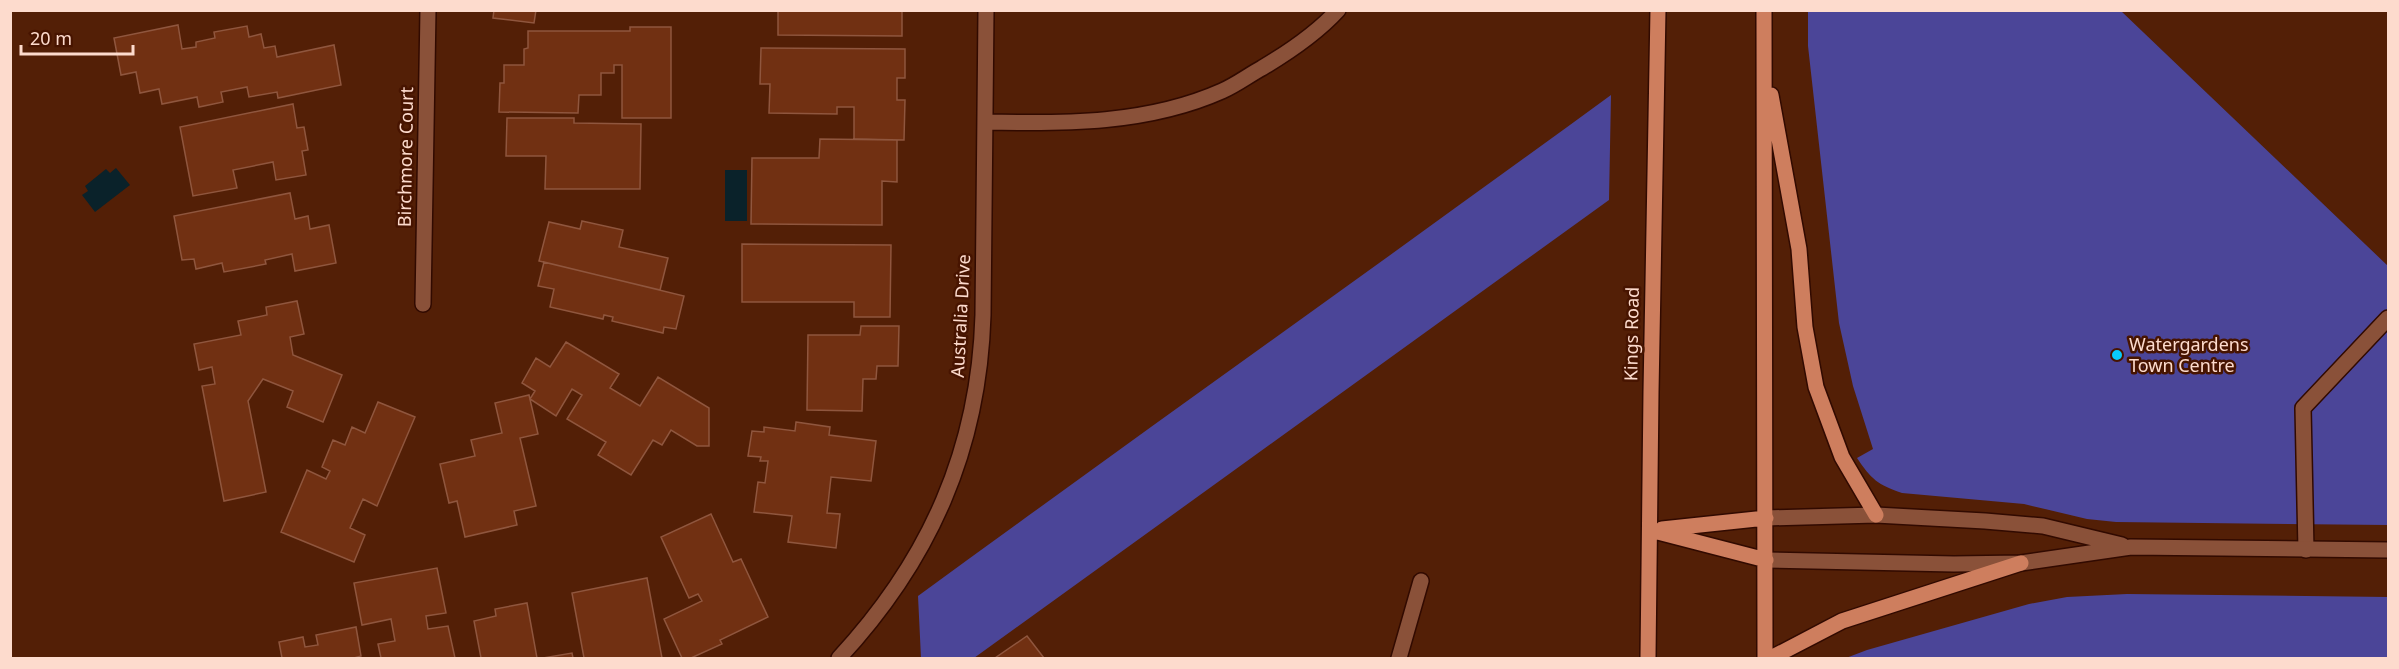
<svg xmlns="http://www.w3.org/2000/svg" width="2399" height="669" viewBox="0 0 2399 669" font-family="'Noto Sans',sans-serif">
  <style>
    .green { fill: #4b4598 }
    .water { fill: #0a222a }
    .building { fill: #713012; stroke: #8f563e; stroke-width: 1.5 }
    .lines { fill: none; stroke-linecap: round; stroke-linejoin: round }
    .lane-casing { stroke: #310a00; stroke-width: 18 }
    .street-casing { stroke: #310a00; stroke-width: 18 }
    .primary-casing { stroke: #310a00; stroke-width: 18 }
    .lane { stroke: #8a5139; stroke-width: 15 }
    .street { stroke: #8a5139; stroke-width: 15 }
    .primary { stroke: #ce7e5e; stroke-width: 15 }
    .poi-dot { fill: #09cafa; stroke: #471400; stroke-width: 2 }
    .labels { text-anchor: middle; stroke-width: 5; stroke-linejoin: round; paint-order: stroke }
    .street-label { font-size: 18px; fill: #fddbcd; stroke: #471400 }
    .poi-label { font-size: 18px; fill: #fddbcd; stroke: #471400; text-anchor: start }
  </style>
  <rect width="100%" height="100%" fill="#531f06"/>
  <path class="green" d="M1808 11H2121L2388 266V525L2116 522 2087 519 2024 504 1902 493C1878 485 1871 479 1857 458L1873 449 1853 386 1839 323 1808 46Z
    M1611 95 1609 200 974 658H921L918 596C1148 428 1381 263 1611 95Z
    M2127 594 2388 597V658H1846L1867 650 2029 604 2067 597Z"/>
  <path class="water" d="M116 168 130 185 95 212 82 195 88 191 85 186 106 169 110 173Z
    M725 170H747V221H725Z"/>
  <path class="building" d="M494 10H536L534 23 493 18Z
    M778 10H902V36L778 35Z
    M178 25 182 49 196 47V42L215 38 214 32 247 26 249 37 261 34 264 48 275 46 277 57 334 45 341 85 278 98 277 92 249 97 247 87 221 92 223 102 199 107 197 97 162 104 159 89 140 93 136 72 121 75 114 38Z
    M630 27H671V118H622V65H614V73H601V95H579L578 113 499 112 500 83H504V65H524V49L528 48V31H630Z
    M761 48 905 49V78H897V100H905L904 140 854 139V107H837V114L769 113 770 84H760Z
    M293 104 297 128 304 127 308 150 302 151 306 175 276 180 273 162 233 170 237 188 193 196 180 127Z
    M507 118H574V123L641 124 640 189H545L546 156H506Z
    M820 139 897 140V182L882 181V225L751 224 752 158H819Z
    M290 193 295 219 308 216 310 229 329 225 336 263 295 271 292 254 265 260 266 264 224 272 222 263 196 269 194 259 182 260 174 216Z
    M582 221 623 230 619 247 668 258 660 290 539 261 549 222 580 229Z
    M742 244 891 245 890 317H854V302H742Z
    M544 262 684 296 676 329 664 327 663 333 612 321 613 317 604 315 603 319 550 307 554 289 538 286Z
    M297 301 304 334 290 337 293 355 342 375 323 422 287 407 293 391 263 379 248 401 266 492 224 501 202 386 215 384 212 367 199 370 194 344 241 335 238 321 267 315 266 307Z
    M861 326H899L898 366H877L876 379H863L862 411 807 410 808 335H860Z
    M566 342 619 374 610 388 640 406 658 377 709 408V446H697L671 430 662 445 653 440 631 475 598 455 606 442 567 419 582 395 572 389 556 416 530 399 535 391 522 383 536 358 550 367Z
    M529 395 538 434 520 438 536 506 514 511 517 525 465 537 457 501 449 503 440 464 475 456 471 440 502 433 495 403Z
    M378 402 415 417 377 506 363 499 350 528 365 535 354 562 281 532 307 470 326 479 330 471 322 467 333 440 345 445 352 427 365 433Z
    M796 422 830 427 829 435 876 441 871 481 831 477 827 513 840 514 836 548 788 542 792 516 754 512 758 482 765 483 768 461H760L761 457 748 456 752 431 764 432V427L795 431Z
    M711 514 733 562 741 559 768 617 720 640 722 644 691 658H682L664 619 702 601 698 594 689 598 661 537Z
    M437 568 446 613 426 616 428 629 448 626 455 658H381L378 644 395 641 391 619 362 625 354 583Z
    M647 578 662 658H584L572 593Z
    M527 603 537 658H481L474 621 496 616 495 609Z
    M356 627 361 656 354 658H282L279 642 303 637 305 647 318 645 316 635Z
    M1027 636 1044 658H995Z
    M572 653 573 658H543Z"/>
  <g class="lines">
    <g class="lane-casing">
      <path id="lane" d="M2306 550 2303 408 2388 318"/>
    </g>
    <g class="street-casing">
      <path id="street" d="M985 122C1065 124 1148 124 1222 91 1236 85 1249 75 1262 68 1289 52 1317 33 1338 10
        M423 304 428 10
        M1766 518 1876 515 1985 521 2043 526 2122 545
        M1766 560 1954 564 2021 563 2131 547 2388 550
        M839 658C930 560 979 449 983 315L986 10
        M1399 658 1421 581"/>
    </g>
    <g class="primary-casing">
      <path id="primary" d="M1764 10 1765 658
        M1771 95 1799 249 1805 327 1816 387 1842 457 1876 515
        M1662 529 1766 518
        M1650 530 1766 560
        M1648 658 1651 392 1658 10
        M1771 658 1842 621 2021 563"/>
    </g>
    <use href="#lane" class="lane"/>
    <use href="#street" class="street"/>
    <use href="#primary" class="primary"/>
  </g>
  <circle class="poi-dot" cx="2117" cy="355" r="6"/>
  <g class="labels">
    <g class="street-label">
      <text transform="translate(406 157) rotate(-89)" y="6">Birchmore Court</text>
      <text transform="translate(961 316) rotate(-87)" y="6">Australia Drive</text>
      <text transform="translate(1632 334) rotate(-89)" y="6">Kings Road</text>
    </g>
    <g class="poi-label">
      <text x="2129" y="351">Watergardens<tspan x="2129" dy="21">Town Centre</tspan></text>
    </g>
  </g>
  <rect width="2399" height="669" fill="none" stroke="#fddbcd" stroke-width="24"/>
  <path d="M21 45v9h112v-9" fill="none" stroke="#fddbcd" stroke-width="3"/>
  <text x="30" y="45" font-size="18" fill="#fddbcd" stroke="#471400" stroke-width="4.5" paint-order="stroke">20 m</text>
</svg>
